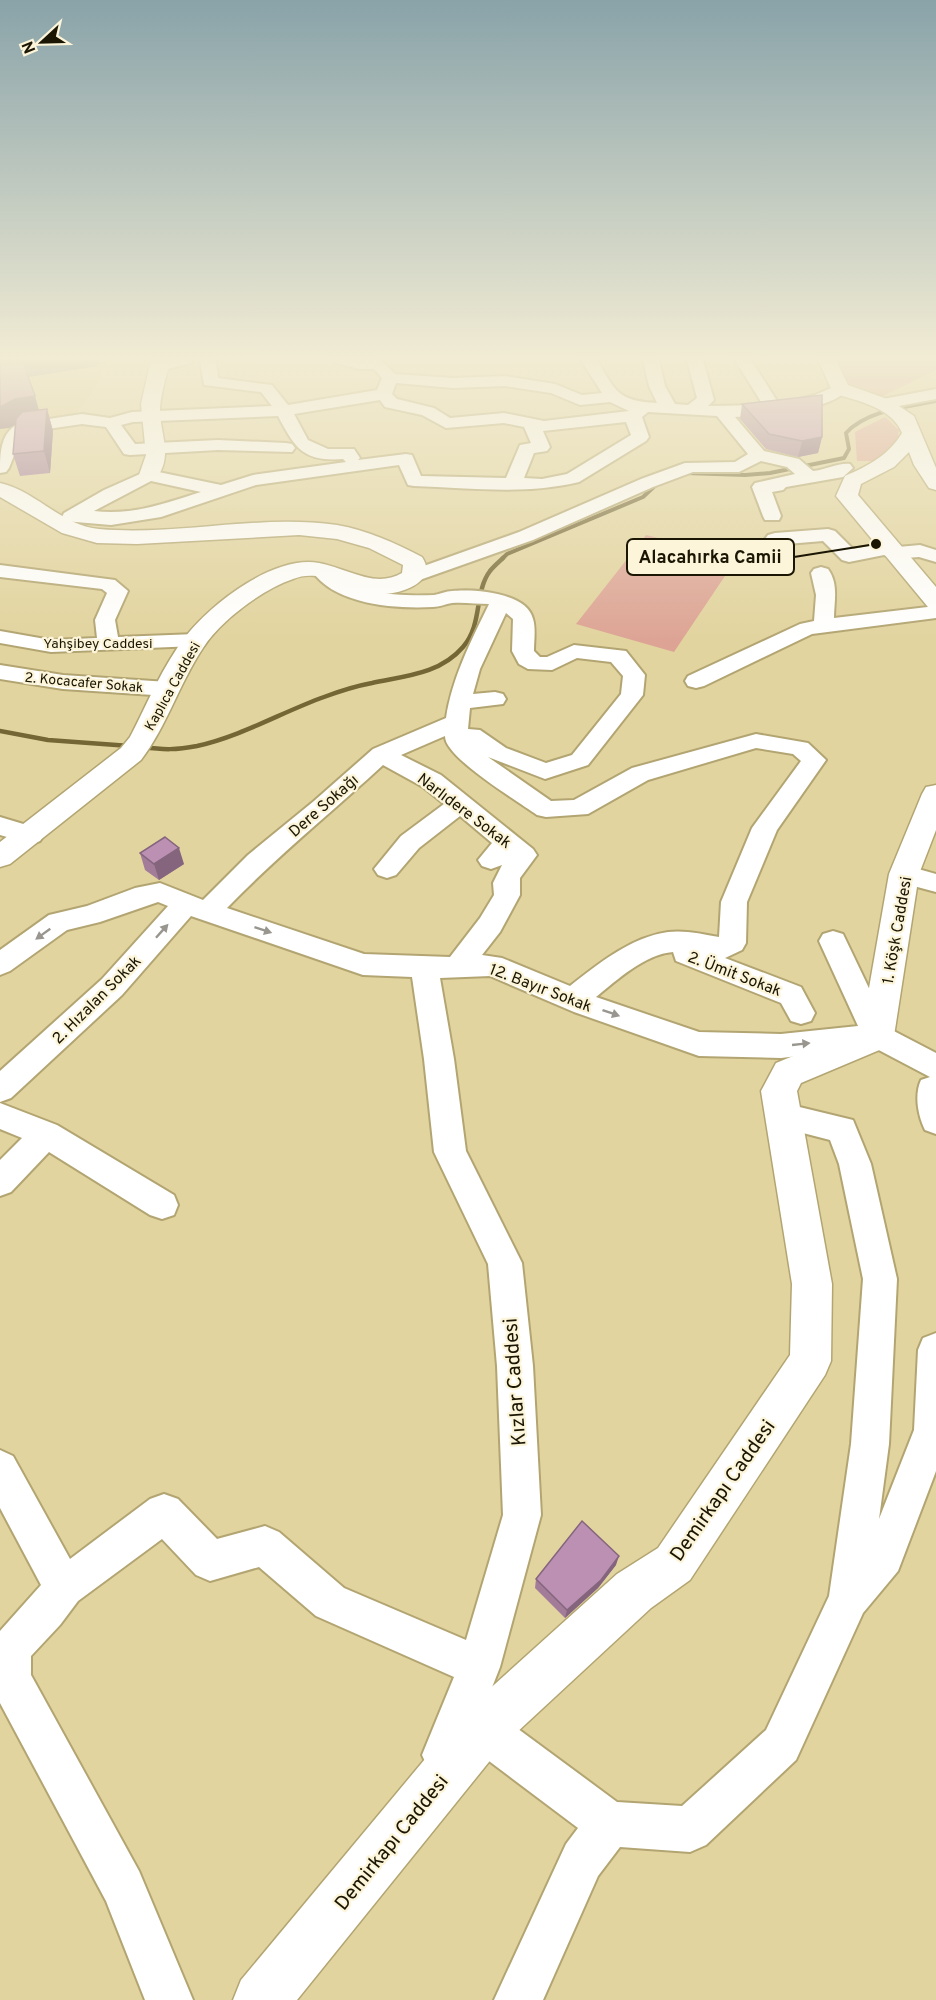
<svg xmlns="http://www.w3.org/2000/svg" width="936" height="2000" viewBox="0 0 936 2000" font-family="Overpass,sans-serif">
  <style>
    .built { fill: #dccb8e }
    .green { fill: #dda495 }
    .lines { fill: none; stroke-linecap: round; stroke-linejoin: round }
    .stream-far1 { stroke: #756735; stroke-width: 4 }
    .stream { stroke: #756735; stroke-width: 4.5 }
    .minor-casing { stroke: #b3a572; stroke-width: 4 }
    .major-casing { stroke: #b3a572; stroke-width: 3 }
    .minor { fill: #fff; fill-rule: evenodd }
    .major { fill: #fff; fill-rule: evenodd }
    .wall { fill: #a27c99 }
    .shaded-wall { fill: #84657d }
    .building { fill: #bc90b2; stroke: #84657d; stroke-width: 1.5 }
    .oneway { fill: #98968e }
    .labels { text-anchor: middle; stroke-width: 4.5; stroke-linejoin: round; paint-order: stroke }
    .far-street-label { font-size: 14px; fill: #1b1603; stroke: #fcf5da }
    .street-label { font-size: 16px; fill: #1b1603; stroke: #fcf5da }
    .near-street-label { font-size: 20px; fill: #1b1603; stroke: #fcf5da }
    .leader { fill: none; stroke: #1b1603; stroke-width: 2 }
    .callout-dot { fill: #1b1603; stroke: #fcf5da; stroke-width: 2 }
    .callout { fill: #fcf5da; stroke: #1b1603; stroke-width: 2 }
    .callout-label { font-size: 18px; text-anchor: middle; font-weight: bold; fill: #1b1603 }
  </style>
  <rect width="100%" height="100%" fill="#e2d49f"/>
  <path class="built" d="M0 360H107L96 387 74 416 4 435 0 448Z"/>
  <path class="green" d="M834 360H936V370L879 398 847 384Z
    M885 417 899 430 896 447 880 461H857L855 432Z
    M646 535 737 558 674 652 576 624Z"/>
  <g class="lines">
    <path class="stream-far1" d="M686 473 745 475 770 473 844 458 849 449 846 433C867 410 907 407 936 401
      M502 559 507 554 643 497 659 482"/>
    <path class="stream" d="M0 731 48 740 130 746
      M143 747C164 750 176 750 197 746 242 736 282 712 324 697 340 691 356 686 372 683 405 676 440 674 463 647 483 624 474 592 490 571 494 566 499 562 503 558"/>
    <g class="minor-casing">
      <path id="minor" d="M165 360H193L191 363 160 371 152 366 154 363Z
        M200 360H216L218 378 272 385 288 405 377 390 382 378 374 369H360L336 363 334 360H381L395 374 453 378 505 376 555 384 582 395 602 393 581 360H597C616 392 618 401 657 403L649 386 643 360H659L665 386 675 404 688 405 697 398 687 360H703L714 400 708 406 763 405 735 360H751L779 404 815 395 840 384 848 389C831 411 762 416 735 417L764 451 799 459 813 471C825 470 840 462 850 464L853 468 843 477 786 487 783 490 772 492 781 516 779 520H765L763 516 752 487 755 483 795 474 787 467 761 461 739 472H693L653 487 533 540 414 582 407 580 404 576 407 572 519 532 641 479 685 463 735 462 748 454 717 416 648 412 642 417 649 437 646 441 579 482C526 495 469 488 414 486L408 485 399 465 256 485 161 517 111 525 64 521 62 517 64 513 104 490 149 470 221 485 253 475 346 462 343 459C303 462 295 448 278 416L133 422 121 425 135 444 218 440 286 443 292 444 295 448 292 452 218 450 130 455 124 454 106 427 82 424 27 432 21 438 9 468 6 472 0 473C0 454 0 429 22 423L82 414 110 418 132 412 272 406 261 392 204 385ZM396 383 453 388 505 386 551 393 580 405 610 402 629 411 544 421 504 413 450 418 434 408 397 399 392 394ZM380 400 385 407 422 415 446 428 504 423 524 427 531 443 520 445 506 478 421 476 412 455 406 454 358 460 360 458 354 449H328L308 440 294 414ZM626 422 631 435 567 474 542 479 524 478 534 453 547 451 550 447 543 431ZM151 481 201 492C166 503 131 516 94 511Z
        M936 389V399L883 409 875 404 883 399Z
        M828 529 835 531 853 549 889 542 898 547 920 545 936 550V562L919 557 893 559 884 555 849 562 842 560 823 541 775 545 768 543 765 539 768 535 775 533Z
        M0 565 115 580 128 591 115 620 118 637 196 634 204 635 207 640 204 645 196 646 51 652 0 643V631L51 640 97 638 95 620 107 593 102 589 0 577Z
        M322 565C340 569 351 586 370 591 389 595 414 596 434 595 440 594 446 591 452 591 473 589 527 592 533 619 536 628 534 641 534 651L540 657H547L574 645 626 651 645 675 643 695 588 765 545 779 488 757 551 801 574 800 632 768 756 734 808 743 826 760 777 830 747 902 746 943 742 950 725 958 801 987 815 1013 811 1021 801 1024 791 1021 781 1003 676 961 673 952C645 954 617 980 596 997L699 1032 781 1034 858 1026 819 941 823 934 833 931 843 934 888 1028 936 1053V1134L925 1130C918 1116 914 1095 921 1080L930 1077 873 1047 781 1058 699 1056 574 1012 490 976 440 978 454 1059 466 1151 522 1263 533 1366 541 1515 500 1667 484 1708 498 1714 617 1802 682 1806 766 1730 829 1596 851 1444 863 1279 839 1164 830 1140 772 1125 768 1116 772 1107 783 1103 853 1120 871 1164 897 1279 889 1444 879 1519 914 1430 918 1350 923 1338 936 1333V1471L898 1571 863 1613 796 1760 706 1845 690 1852 620 1847 598 1876 543 2000H494L566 1844 578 1828 469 1746 459 1770 444 1777 429 1770 422 1755 454 1677 316 1616 259 1567 210 1581 196 1575 162 1539 78 1601 60 1625 31 1656V1675L139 1871 193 2000H145L106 1901 0 1703V1631L41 1585 0 1508V1450L13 1456 70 1559 150 1499 164 1494 178 1499 217 1539 265 1526 279 1532 344 1588 466 1640 503 1515 497 1366 488 1264 434 1152 424 1059 412 977 363 975 191 916 122 995 11 1098 0 1102V1071L102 979 168 906 158 902 100 922 67 930 10 971 0 975V950L49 915 87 906 135 888 160 883 203 900 248 855 314 801 373 749 446 718C452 678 471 641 489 604 477 604 464 602 452 603 445 604 440 607 433 607 396 609 335 605 312 571L315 567ZM506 613 513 619 512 651 519 664 528 669 552 670 577 658 611 662 623 676 621 694 572 755 546 763 506 748 480 730 468 729 470 708 503 704 506 699 503 694 495 692 473 694 480 669ZM445 736C444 757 519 802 537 815L546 817 588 814 648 780 756 748 793 754 801 761 752 828 721 902 719 937C702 934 685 930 668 932 631 937 598 964 570 986L502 958 482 955 500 932 520 895V878L537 855 533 849 441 775 401 755ZM383 765 423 787 444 804 401 836 374 869 378 875 387 878 396 875 419 848 460 816 492 843 478 860 482 866 491 869 502 865 493 883 494 895 480 918 450 957 364 954 227 908C276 857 331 813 383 765Z
        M821 567 828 569C839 584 834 602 834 618L936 606V618L812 634 704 686 696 688 688 686 685 681 688 676 800 624 814 621 816 595 811 573 814 569Z
        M0 665 63 675 168 682 176 684 179 689 176 694 168 696 63 689 0 679Z
        M0 817 40 829 44 835 40 841 31 844 0 835Z
        M904 865 936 874V892L895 881 891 874 895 867Z
        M0 1103 57 1125 174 1195 178 1205 174 1215 162 1219 150 1215 49 1152 11 1192 0 1196V1160L22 1138 0 1129Z"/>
    </g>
    <g class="major-casing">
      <path id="major" d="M151 360H169V366C165 381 160 396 160 412 161 437 173 456 156 479L149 481 142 479 139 475 146 455 141 404Z
        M818 360H836L848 385 890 400 914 416 936 468V490L929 488 914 465 909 452 894 467 861 484 858 495 936 587V609L928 607 836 496 845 476C868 466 889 455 902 433 892 407 857 401 833 393Z
        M0 483C36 491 62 526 99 529 178 536 257 514 337 525 367 530 395 543 422 557 440 583 396 596 377 594 356 592 337 579 316 576 308 575 300 576 293 579 263 589 220 621 203 648 179 684 167 726 141 760L10 864 0 867V842L121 748 130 737C147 704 163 665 186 636 212 603 274 555 319 563 347 568 375 589 402 573L403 565 369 548 337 539 299 535 137 544 97 543 62 533 0 497Z
        M936 785V830L919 874 894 1036 889 1046 801 1083 797 1091 832 1284 831 1361 825 1375 690 1580 651 1608 501 1747 297 2000H233L241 1980 465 1711 617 1574 658 1548 790 1355 792 1284 761 1091 776 1063 862 1028 889 874 922 794 926 787Z"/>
    </g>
    <use href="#minor" class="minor"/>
    <use href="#major" class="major"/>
  </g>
  <path class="wall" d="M0 360H99L100 364H97V366L28 377 39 410 47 409 53 431 50 473 20 476 13 454 16 424 9 428Z
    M742 404 822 437 818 453 798 457 766 449 740 419Z
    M140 853 184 864 159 880 145 870Z
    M616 1565 598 1588 565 1618 535 1588 536 1579Z"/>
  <path class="shaded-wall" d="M22 360H99L100 364H97V366L27 377Z
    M35 396 41 418 22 421 9 428 0 429V407L15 399Z
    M47 409 53 431 50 473 44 451Z
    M822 437 818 453 798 457 802 441Z
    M179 848 184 864 159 880 154 864Z
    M619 1556 616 1565 598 1588 565 1618 567 1610Z"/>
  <path class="building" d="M0 360H22L35 396 15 399 0 407Z
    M822 395V437L802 441 769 434 742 404Z
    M47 409 44 451 13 454 16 419 22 412Z
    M165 837 179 848 154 864 140 853Z
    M582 1521 619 1556 601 1580 567 1610 536 1579Z"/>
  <defs><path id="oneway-solid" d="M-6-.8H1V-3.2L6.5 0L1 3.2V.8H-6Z" transform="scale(1.5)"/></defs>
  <g class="oneway">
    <use href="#oneway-solid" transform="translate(263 930) rotate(18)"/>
    <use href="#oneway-solid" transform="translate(162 931) rotate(-48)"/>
    <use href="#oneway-solid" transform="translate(43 934) rotate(144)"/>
    <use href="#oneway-solid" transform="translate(611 1013) rotate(19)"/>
    <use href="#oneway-solid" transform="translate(801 1044) rotate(-6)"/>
  </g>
  <linearGradient id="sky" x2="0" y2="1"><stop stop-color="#89a3a9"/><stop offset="0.56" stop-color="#f2ecd4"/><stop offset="1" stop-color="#f2ecd4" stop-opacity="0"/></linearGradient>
  <rect width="936" height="640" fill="url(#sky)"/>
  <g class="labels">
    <g class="far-street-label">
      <text x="98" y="648">Yahşibey Caddesi</text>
      <text transform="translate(84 682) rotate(5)" y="5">2. Kocacafer Sokak</text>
      <text transform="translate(172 686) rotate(-61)" y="5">Kaplıca Caddesi</text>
    </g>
    <g class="street-label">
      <text transform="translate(323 805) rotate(-41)" y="6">Dere Sokağı</text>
      <text transform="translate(465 810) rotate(37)" y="6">Narlıdere Sokak</text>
      <text transform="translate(896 930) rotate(-80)" y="6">1. Köşk Caddesi</text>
      <text transform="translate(735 973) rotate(21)" y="6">2. Ümit Sokak</text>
      <text transform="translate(541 987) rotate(21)" y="6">12. Bayır Sokak</text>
      <text transform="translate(96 999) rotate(-45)" y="6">2. Hızalan Sokak</text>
    </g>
    <g class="near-street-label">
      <text transform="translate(514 1382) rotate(-94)" y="7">Kızlar Caddesi</text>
      <text transform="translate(722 1490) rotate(-55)" y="7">Demirkapı Caddesi</text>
      <text transform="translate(391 1842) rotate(-51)" y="7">Demirkapı Caddesi</text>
    </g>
  </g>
  <path class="leader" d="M876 544L794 557"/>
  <circle class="callout-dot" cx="876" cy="544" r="6"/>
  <rect class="callout" x="627" y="539" width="167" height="36" rx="6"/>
  <g class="callout-label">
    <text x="710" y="563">Alacahırka Camii</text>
  </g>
  <g transform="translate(42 42) rotate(248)" stroke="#fcf5da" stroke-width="4.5" paint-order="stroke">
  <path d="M0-4.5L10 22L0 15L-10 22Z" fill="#1b1603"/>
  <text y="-9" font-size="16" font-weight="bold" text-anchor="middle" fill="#1b1603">N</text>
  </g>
</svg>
